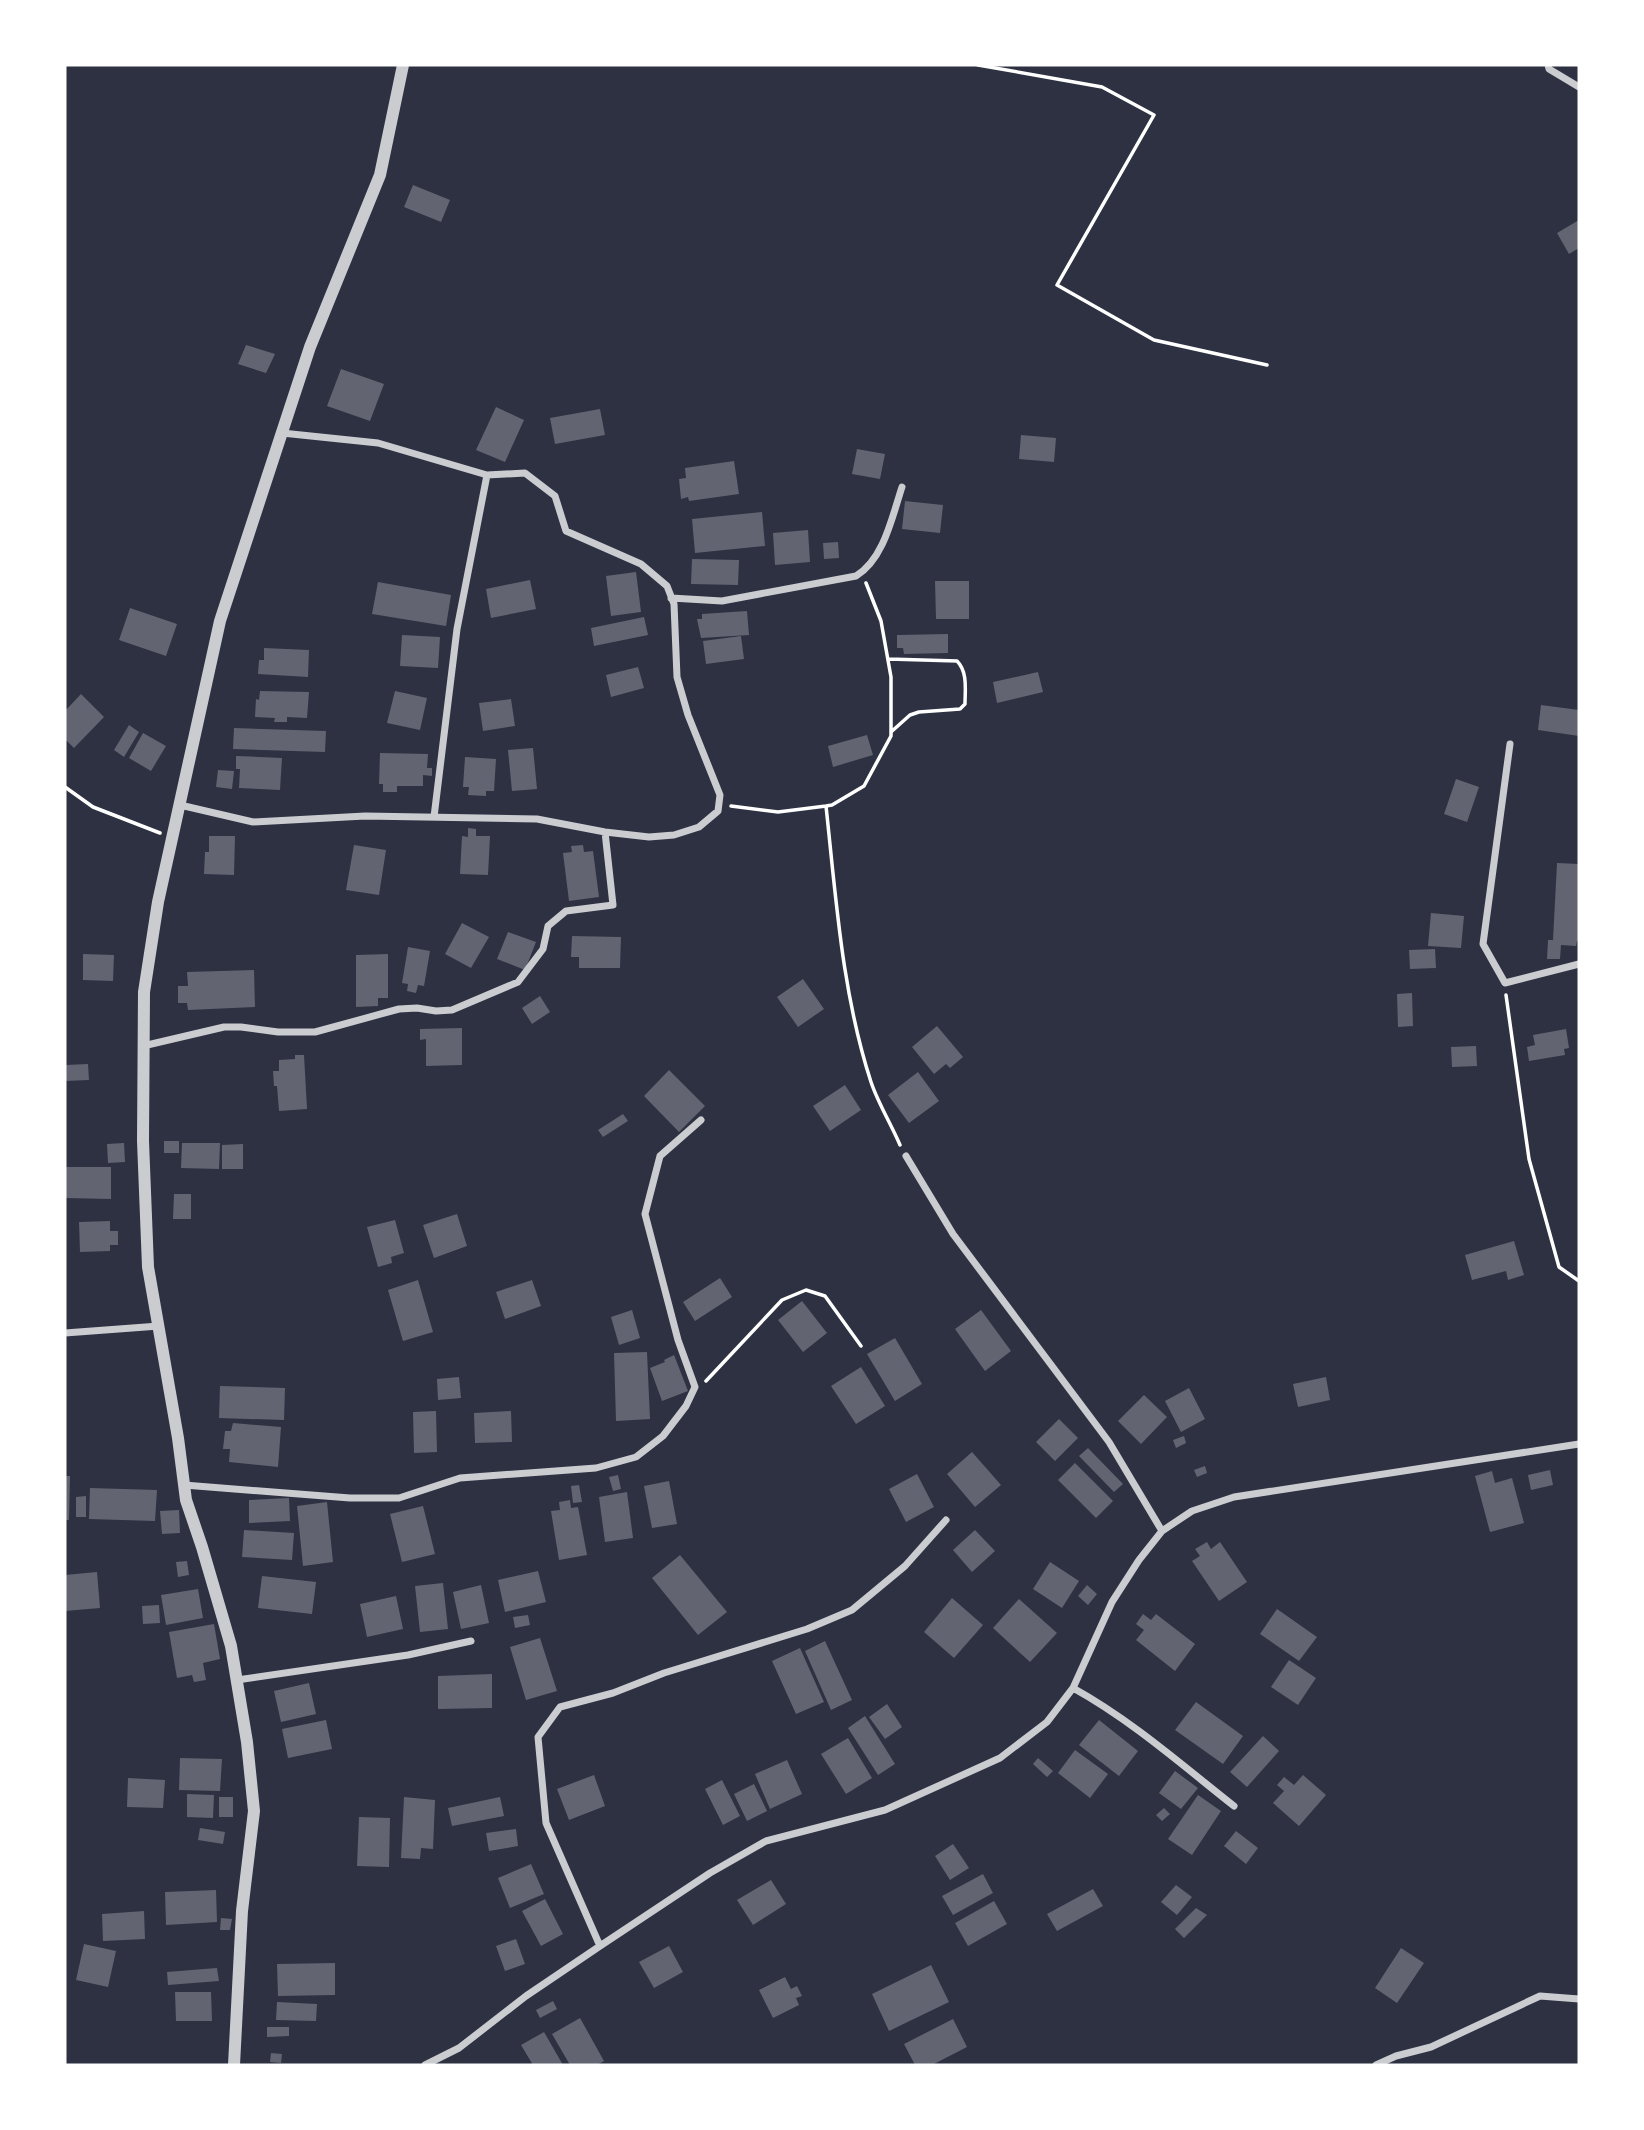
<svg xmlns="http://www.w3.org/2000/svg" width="1644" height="2130" viewBox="0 0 1644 2130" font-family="'Asap Condensed',sans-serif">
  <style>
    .building { fill: #626471 }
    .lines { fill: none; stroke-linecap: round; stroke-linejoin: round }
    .path { stroke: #fff; stroke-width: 3.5 }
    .minor { stroke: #caccd0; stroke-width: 7 }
    .tertiary { stroke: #caccd0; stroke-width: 12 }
  </style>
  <rect width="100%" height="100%" fill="#2d3142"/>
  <path class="building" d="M413 185 450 200 441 222 404 207Z
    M1579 220V248L1569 254 1557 233Z
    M246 345 275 354 266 373 238 364Z
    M341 369 384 384 370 421 327 406Z
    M496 407 524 420 505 462 476 450Z
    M600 409 605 435 555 444 550 418Z
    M1021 435 1056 438 1054 462 1019 459Z
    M857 449 885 454 880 479 852 474Z
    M734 461 739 494 689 501 688 497 681 499 679 479 686 478 685 468Z
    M905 501 943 505 940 533 902 529Z
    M762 512 765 546 695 553 692 519Z
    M808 530 810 562 775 565 773 533Z
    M838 542 839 558 824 559 823 543Z
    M692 559 739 560 738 585 691 584Z
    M636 572 641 612 611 616 606 576Z
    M530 580 536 609 491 618 486 589Z
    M935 581H969V619H936Z
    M378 582 451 595 446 626 372 614Z
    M130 608 177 624 166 656 119 640Z
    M747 611 749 635 701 638 697 619H702V614Z
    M644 617 648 635 594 646 591 628Z
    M948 634V653L904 654 903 648H897V635Z
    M402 635 440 637 438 668 400 666Z
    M741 636 744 659 706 664 703 641Z
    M264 648 309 650 308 677 258 674 259 660H264Z
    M638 667 644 688 611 697 606 675Z
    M1038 672 1043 692 997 703 993 682Z
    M260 691 309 692 307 718 287 717V722H274L275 718 255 717 256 699 259 700Z
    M395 691 427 698 420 730 387 723Z
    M81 694 104 717 74 748 65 739V711Z
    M511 699 515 726 483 731 479 703Z
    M1541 705 1579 710V736L1538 730Z
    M129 725 139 732 124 757 114 750Z
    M234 728 326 731 325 752 233 749Z
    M143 733 166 746 151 771 129 758Z
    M867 735 873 755 833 767 828 746Z
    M533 748 537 789 512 791 508 750Z
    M380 753 428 754 427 768H432V776L423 775V786H397V792H383V784H379Z
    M236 756 282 758 280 790 239 788 240 769H236Z
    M465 757 496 759 494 791H486V796L468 795 469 787H463Z
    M218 770 234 771 232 789 216 787Z
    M1456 779 1479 787 1467 822 1444 814Z
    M468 828 476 829V836H490L488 875 460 874 462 836 468 837Z
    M209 836H235L234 875 204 874 205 852H209Z
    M354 845 386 850 379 895 346 890Z
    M583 845 584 852 593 851 599 897 569 901 563 853 572 852 571 846Z
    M1557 863 1579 864V941H1577L1576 946 1561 945 1560 959H1547L1548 940H1553Z
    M1431 913 1464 916 1461 948 1428 946Z
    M462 923 489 937 471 968 445 954Z
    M508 932 536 942 525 970 497 959Z
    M572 936 621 937 620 968H579V957H571Z
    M408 947 430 951 424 986 418 985 416 993 407 991 408 984 402 983Z
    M1435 949 1436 968 1410 969 1409 950Z
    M83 954 114 955 113 981 83 980Z
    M388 954V998H378V1006L356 1007V955Z
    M254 970 255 1007 188 1010 187 1003H178V986H188L187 972Z
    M803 979 824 1009 798 1027 777 997Z
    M1412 993 1413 1026 1398 1027 1397 994Z
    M540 996 550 1012 532 1024 522 1008Z
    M937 1026 963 1057 950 1068 946 1064 934 1074 912 1047Z
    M462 1028V1065L426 1066V1039L420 1040V1029Z
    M1566 1029 1569 1048 1564 1049 1565 1055 1529 1061 1527 1047 1535 1045 1533 1035Z
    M1476 1046 1477 1066 1452 1067 1451 1047Z
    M295 1055H304L307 1109 279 1111 277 1086H274L273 1071H279V1060L295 1059Z
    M88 1064 89 1080 65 1081V1065Z
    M669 1070 705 1106 679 1132 644 1096Z
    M918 1072 939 1101 909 1123 888 1095Z
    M845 1085 861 1110 830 1131 813 1106Z
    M623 1114 628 1121 603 1137 598 1130Z
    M164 1141H179V1153H164Z
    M124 1143 125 1162 108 1163 107 1144Z
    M182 1143H220L219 1169 181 1168Z
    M243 1144V1169H222V1145Z
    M65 1167H111V1199L65 1198Z
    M174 1194H191V1219H173Z
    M457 1214 467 1246 434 1258 423 1225Z
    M395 1220 404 1253 391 1257 392 1263 378 1267 367 1227Z
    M110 1221V1231H118V1245H110V1251L80 1252 79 1222Z
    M1514 1241 1524 1275 1508 1280 1506 1271 1472 1280 1465 1255Z
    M720 1278 732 1297 695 1321 683 1302Z
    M418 1280 433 1332 403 1341 388 1290Z
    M532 1280 541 1306 505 1319 496 1292Z
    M802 1301 827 1333 803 1352 778 1320Z
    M632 1310 640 1338 619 1345 611 1317Z
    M981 1310 1011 1351 985 1371 955 1329Z
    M895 1338 922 1384 895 1401 867 1354Z
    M647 1352 650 1419 616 1421 614 1353Z
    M674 1355 688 1391 662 1401 650 1368 665 1362 664 1360Z
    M861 1367 885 1406 856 1424 831 1386Z
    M459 1377 461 1398 438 1400 437 1379Z
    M1326 1377 1330 1400 1298 1407 1293 1384Z
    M220 1386 285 1388 284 1420 219 1418Z
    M1189 1388 1205 1419 1181 1432 1165 1401Z
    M1144 1395 1167 1417 1141 1444 1118 1421Z
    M436 1411 437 1452 414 1453 413 1412Z
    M511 1411 512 1442 475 1443 474 1413Z
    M1059 1419 1078 1438 1055 1461 1036 1442Z
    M233 1423 281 1427 278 1467 229 1462 230 1449H223L225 1431H231Z
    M1184 1436 1186 1443 1176 1448 1173 1440Z
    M1088 1448 1123 1484 1114 1492 1079 1456Z
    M972 1452 1001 1485 975 1507 947 1474Z
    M1075 1463 1113 1501 1096 1518 1058 1480Z
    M1205 1466 1207 1473 1197 1477 1194 1470Z
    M1550 1470 1553 1485 1531 1490 1528 1475Z
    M1492 1471 1495 1483 1512 1478 1524 1523 1490 1532 1475 1476Z
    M917 1474 934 1507 906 1522 889 1489Z
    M618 1475 621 1489 613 1491 609 1477Z
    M65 1476H70L69 1520H65Z
    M669 1481 677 1524 652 1528 644 1486Z
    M579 1485 582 1502 573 1503 571 1486Z
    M90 1488 157 1490 155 1521 89 1519Z
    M627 1492 633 1538 605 1542 599 1497Z
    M86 1496V1517H76V1497Z
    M289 1498 290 1521 249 1523V1500Z
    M570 1500 571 1508 578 1507 587 1555 559 1560 551 1511 560 1510 559 1502Z
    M327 1502 333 1562 303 1566 297 1506Z
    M423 1506 435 1554 402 1562 390 1514Z
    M179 1510 180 1533 162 1534 160 1511Z
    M244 1530 294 1533 292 1560 242 1557Z
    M975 1530 995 1551 972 1572 953 1550Z
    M1207 1542 1211 1549 1220 1542 1247 1582 1219 1601 1192 1561 1200 1556 1195 1549Z
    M680 1555 727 1612 698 1635 652 1578Z
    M187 1561 189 1575 178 1577 176 1562Z
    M1050 1562 1079 1581 1062 1608 1033 1589Z
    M538 1571 546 1602 505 1612 498 1580Z
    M97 1572 100 1608 65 1611V1575Z
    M262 1576 316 1582 312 1614 258 1608Z
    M443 1583 448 1629 420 1632 415 1586Z
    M481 1585 489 1623 461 1629 453 1592Z
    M1087 1585 1097 1594 1088 1605 1078 1596Z
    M198 1589 203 1618 166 1625 161 1595Z
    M396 1596 403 1629 367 1637 360 1604Z
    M952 1598 983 1625 954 1658 924 1632Z
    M1019 1599 1057 1633 1030 1662 993 1628Z
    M159 1605 160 1623 143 1624 142 1606Z
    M1277 1609 1317 1637 1299 1661 1260 1634Z
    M1143 1614 1151 1620 1156 1614 1195 1644 1175 1671 1136 1640 1144 1630 1136 1624Z
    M528 1615 530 1625 515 1628 513 1617Z
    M214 1624 220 1659 203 1663 206 1680 194 1682 192 1675 177 1678 169 1632Z
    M540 1638 557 1691 526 1700 510 1647Z
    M825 1641 852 1700 831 1710 805 1651Z
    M800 1648 824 1702 796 1714 772 1661Z
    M1289 1660 1316 1678 1298 1705 1271 1687Z
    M492 1674V1708L438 1709V1676Z
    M309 1683 316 1714 281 1722 274 1691Z
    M1196 1702 1243 1736 1223 1764 1175 1730Z
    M887 1704 902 1727 885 1739 869 1717Z
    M865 1716 895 1764 878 1775 848 1728Z
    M326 1720 332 1749 288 1758 282 1729Z
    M1099 1720 1138 1751 1119 1776 1079 1745Z
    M1263 1736 1279 1751 1247 1787 1230 1772Z
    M848 1738 872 1778 846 1794 821 1754Z
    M1075 1750 1108 1774 1090 1798 1058 1773Z
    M180 1758 222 1759 220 1791 179 1790Z
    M1038 1758 1053 1771 1047 1777 1033 1764Z
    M787 1760 802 1794 770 1809 755 1774Z
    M1175 1771 1198 1788 1181 1809 1159 1793Z
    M594 1775 605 1806 569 1820 557 1789Z
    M1303 1775 1326 1795 1299 1826 1273 1803 1284 1791 1277 1785 1284 1777 1294 1785Z
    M128 1778 165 1780 163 1808 127 1807Z
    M722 1780 740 1816 723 1825 705 1789Z
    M754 1784 767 1811 747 1821 734 1794Z
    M187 1794 214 1795 213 1818 187 1817Z
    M1198 1795 1221 1811 1192 1855 1168 1839Z
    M219 1797H233V1817H219Z
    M404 1797 435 1800 433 1849 421 1848 420 1859 401 1858Z
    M500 1797 504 1816 452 1826 448 1808Z
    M1164 1808 1170 1814 1162 1821 1156 1815Z
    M359 1817 390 1818 389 1867 357 1866Z
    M200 1828 225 1832 223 1844 198 1840Z
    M516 1829 518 1846 489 1851 486 1833Z
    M1236 1831 1258 1848 1246 1864 1224 1846Z
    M953 1844 969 1868 950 1880 935 1856Z
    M531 1864 544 1894 510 1908 498 1878Z
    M983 1874 993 1893 953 1915 942 1896Z
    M771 1880 786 1904 753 1925 737 1900Z
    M1176 1885 1192 1897 1177 1915 1161 1902Z
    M1093 1889 1103 1906 1057 1931 1047 1914Z
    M216 1890 217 1922 166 1925 165 1892Z
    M545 1899 563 1934 541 1946 522 1911Z
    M994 1901 1007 1924 968 1946 955 1923Z
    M1196 1908 1207 1915 1184 1938 1175 1929Z
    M144 1911 145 1939 103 1941 102 1914Z
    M221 1918 232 1919 230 1930H220Z
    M516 1939 525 1964 505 1971 496 1946Z
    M84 1944 116 1951 108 1987 76 1980Z
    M669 1946 683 1972 654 1988 639 1962Z
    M1401 1948 1424 1963 1397 2003 1375 1988Z
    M335 1963V1995L278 1996 277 1964Z
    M931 1965 949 2002 889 2031 872 1994Z
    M217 1968 219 1981 168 1985 167 1972Z
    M785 1977 791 1989 797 1986 802 1996 796 1998 799 2005 773 2018 759 1990Z
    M175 1992H211L212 2021H176Z
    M553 2001 557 2009 540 2018 536 2010Z
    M277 2002 317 2004 316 2021 276 2020Z
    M580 2018 604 2061 597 2065H570L552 2034Z
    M953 2019 967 2047 932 2065H915L904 2044Z
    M267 2027H289V2036L267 2037Z
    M544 2032 563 2065H533L521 2045Z
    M271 2053 282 2054 281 2063 270 2062Z"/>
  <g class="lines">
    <path class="path" d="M978 65 1102 87 1154 115 1057 285 1154 340 1267 365
      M888 659 957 661C968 672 965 690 965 704L960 709 919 712 910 715 891 732
      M65 787 93 807 160 833
      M731 806 778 812 826 806 832 805 864 786 891 736V677L881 621 866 583
      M826 806C836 898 842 993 871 1082 878 1103 891 1124 900 1145
      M1506 995 1529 1159 1559 1267 1579 1281
      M706 1381 782 1300 806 1290 825 1296 861 1346"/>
    <path class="minor" d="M1548 65 1549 69 1579 87
      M671 598 722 601 856 576C884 559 892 517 902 487
      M1510 744 1483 944 1505 983 1579 964
      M180 805 253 822 365 816 537 819 605 832 649 837 674 835 699 827 718 811 720 795 688 715 677 677 674 604 667 586 641 564 566 531 555 496 525 473 487 475 378 443 282 433
      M434 817 457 629 487 475
      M143 1046 224 1027H241L278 1032H315L399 1009 417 1008 436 1011 452 1010 518 982 543 949 548 926 566 911 613 905 605 832
      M906 1156 953 1234 1109 1442 1162 1531
      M65 1333 159 1326
      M184 1485 350 1498H399L460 1478 596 1468 636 1457 663 1436 686 1406 695 1387 678 1340 645 1214 660 1156 701 1120
      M237 1680 408 1655 471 1641
      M1073 1688C1131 1720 1182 1765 1234 1806
      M600 1946 546 1823 538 1737 560 1707 613 1693 664 1673 807 1629 852 1610 905 1566 946 1520
      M425 2065 459 2048 526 1996 600 1946 710 1873 766 1841 885 1810 1000 1758 1047 1722 1073 1688 1112 1602 1139 1560 1162 1531 1192 1511 1234 1497 1579 1444
      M1376 2065 1396 2056 1431 2047 1540 1996 1579 1999"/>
    <path class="tertiary" d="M234 2065 242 1911 254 1811 247 1742 231 1646 202 1547 186 1500 178 1438 148 1267 143 1141 144 992 158 902 220 621 310 347 380 175 403 65"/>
  </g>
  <rect width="1644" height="2130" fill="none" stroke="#ffffff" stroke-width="133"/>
</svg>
